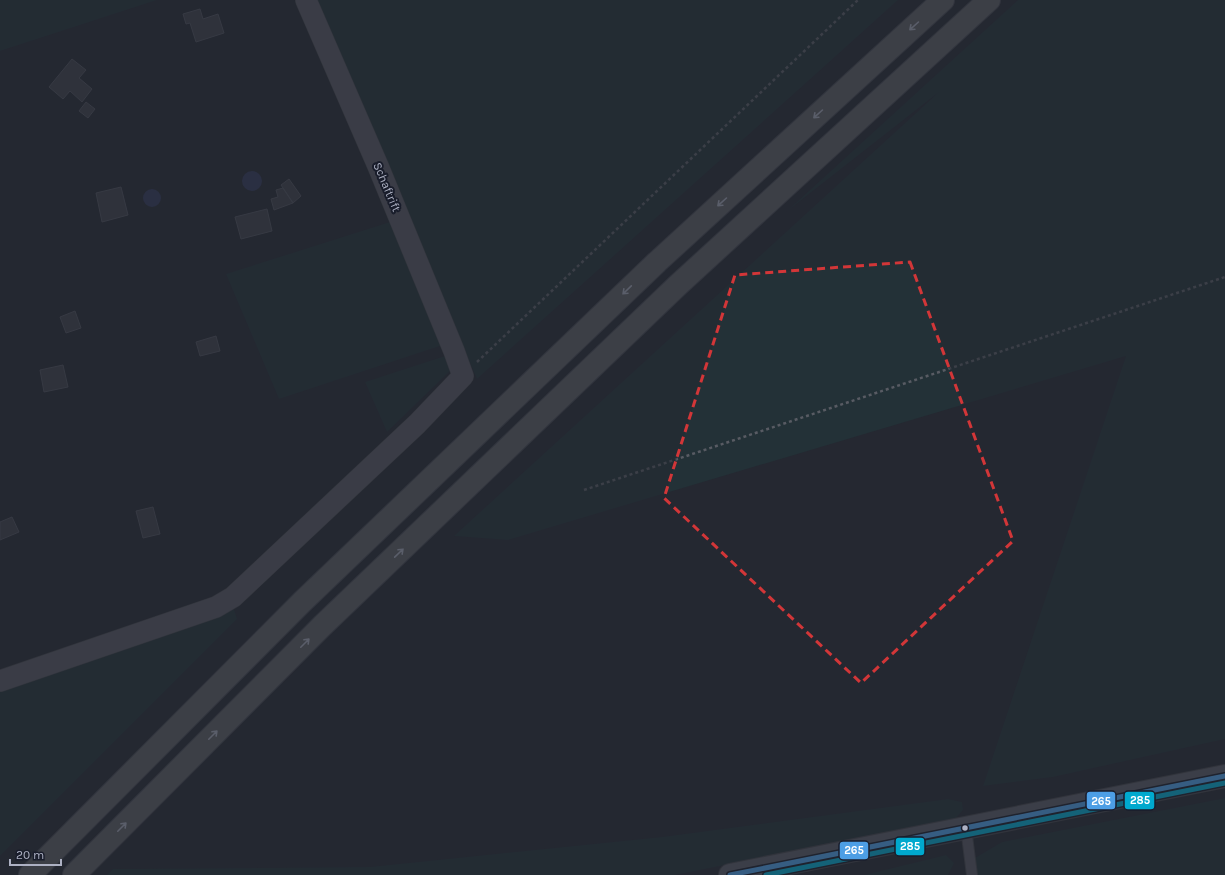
<svg xmlns="http://www.w3.org/2000/svg" width="1225" height="875" viewBox="0 0 1225 875" font-family="Karla,sans-serif">
  <style>
    .green { fill: #233137 }
    .water { fill: #313857 }
    .building { fill: #3c3f48; stroke: #4c4f59 }
    .lines { fill: none; stroke-linecap: round; stroke-linejoin: round }
    .lane-casing { stroke: #41434a; stroke-width: 12 }
    .street-casing { stroke: #41434a; stroke-width: 22 }
    .secondary-casing { stroke: #41434a; stroke-width: 24 }
    .highway-casing { stroke: #41444d; stroke-width: 24 }
    .path { stroke: #585b63; stroke-width: 2.5; stroke-dasharray: 3 3; stroke-linecap: butt }
    .lane { stroke: #54565f; stroke-width: 10 }
    .street { stroke: #54565f; stroke-width: 21 }
    .secondary { stroke: #585a64; stroke-width: 22 }
    .highway { stroke: #595b60; stroke-width: 22 }
    .bus-1-casing { stroke: #191d2b; stroke-width: 8 }
    .bus-2-casing { stroke: #191d2b; stroke-width: 8 }
    .bus-1 { stroke: #4d9ee5; stroke-width: 5 }
    .bus-2 { stroke: #00a9ce; stroke-width: 5 }
    .oneway { stroke: #9ca0af }
    .marked { fill: none; stroke: #d23638; stroke-width: 3; stroke-dasharray: 8 5; stroke-linejoin: round }
    .bus-dot { fill: #adb1c3; stroke: #191d2b; stroke-width: 1.5 }
    .labels { text-anchor: middle; stroke-width: 4; stroke-linejoin: round; paint-order: stroke }
    .street-label { font-size: 12px; fill: #adb1c3; stroke: #191d2b }
    .line-badge { stroke: #191d2b; stroke-width: 1.5 }
    .badge-label { font-size: 11px; text-anchor: middle; font-weight: bold; fill: #fff }
  </style>
  <rect width="100%" height="100%" fill="#252831"/>
  <path class="green" d="M0 0H157L0 51Z
    M313 0H898L477 379Z
    M1018 0H1225V739L1053 777 983 786 1126 356 508 540 454 536 939 92 786 212Z
    M390 222 443 345 279 399 226 274Z
    M448 355 453 368 387 432 365 382Z
    M234 609 237 619 0 856V686Z
    M1225 798V875H977L975 858 1002 842Z
    M948 799 962 802 963 810 955 819 675 875H107L113 869 370 867 662 837Z
    M946 855 954 863 948 875H864Z"/>
  <path class="water" d="M242 181a10 10 0 1 1 20 0a10 10 0 1 1-20 0Z
    M143 198a9 9 0 1 1 18 0a9 9 0 1 1-18 0Z"/>
  <path class="building" d="M200 9 203 19 218 14 224 33 196 42 190 23 186 24 183 14Z
    M72 59 86 70 79 78 92 89 82 102 70 91 63 99 49 87Z
    M86 102 95 109 88 118 79 111Z
    M289 179 301 196 293 203 281 185Z
    M121 187 128 215 102 222 96 193Z
    M283 188 293 203 274 210 271 199 278 197 276 190Z
    M267 209 272 231 241 239 235 217Z
    M75 311 81 328 66 333 60 317Z
    M216 336 220 351 200 356 196 342Z
    M63 365 68 387 44 392 40 370Z
    M153 507 160 534 143 538 136 511Z
    M12 517 19 532 0 540V522Z"/>
  <g class="lines">
    <g class="lane-casing">
      <path id="lane" d="M966 828 972 875"/>
    </g>
    <g class="street-casing">
      <path id="street" d="M0 681 216 607 233 597 417 424 463 376 454 351 378 166 306 0"/>
    </g>
    <g class="secondary-casing">
      <path id="secondary" d="M730 875 1225 776"/>
    </g>
    <g class="highway-casing">
      <path id="highway" d="M30 875 302 602 657 262 943 0
        M74 875 322 626 678 285 989 0"/>
    </g>
    <path class="path" d="M477 362 858 0
      M584 490 1225 277"/>
    <use href="#lane" class="lane"/>
    <use href="#street" class="street"/>
    <use href="#secondary" class="secondary"/>
    <use href="#highway" class="highway"/>
    <g class="bus-1-casing">
      <path id="bus-1" d="M730 875 1225 776"/>
    </g>
    <g class="bus-2-casing">
      <path id="bus-2" d="M766 875 1225 783"/>
    </g>
    <use href="#bus-1" class="bus-1"/>
    <use href="#bus-2" class="bus-2"/>
  </g>
  <defs><path id="oneway-shaft" d="M-6 0H5M1.5-3L5.5 0L1.5 3" fill="none" stroke-width="1.6" stroke-linecap="round" stroke-linejoin="round"/></defs>
  <g class="oneway">
    <use href="#oneway-shaft" transform="translate(914 26) rotate(138)"/>
    <use href="#oneway-shaft" transform="translate(818 114) rotate(138)"/>
    <use href="#oneway-shaft" transform="translate(722 202) rotate(138)"/>
    <use href="#oneway-shaft" transform="translate(627 290) rotate(136)"/>
    <use href="#oneway-shaft" transform="translate(399 553) rotate(-44)"/>
    <use href="#oneway-shaft" transform="translate(305 643) rotate(-45)"/>
    <use href="#oneway-shaft" transform="translate(213 735) rotate(-45)"/>
    <use href="#oneway-shaft" transform="translate(122 827) rotate(-45)"/>
  </g>
  <path d="M0 0H1225V875H0ZM910 262 1013 541 861 683 664 498 735 275Z" fill="#252831" fill-opacity=".55" fill-rule="evenodd"/>
  <path class="marked" d="M910 262 1013 541 861 683 664 498 735 275Z"/>
  <circle class="bus-dot" cx="965" cy="828" r="3.5"/>
  <g class="labels">
    <g class="street-label">
      <text transform="translate(387 187) rotate(67)" y="4">Schaftrift</text>
    </g>
  </g>
  <g class="line-badge">
    <rect x="1124" y="791" width="31" height="19" rx="4" fill="#00a9ce"/>
    <rect x="1086" y="791" width="30" height="19" rx="4" fill="#4d9ee5"/>
    <rect x="895" y="837" width="30" height="19" rx="4" fill="#00a9ce"/>
    <rect x="839" y="841" width="30" height="19" rx="4" fill="#4d9ee5"/>
  </g>
  <g class="badge-label">
    <text x="1140" y="804">285</text>
    <text x="1101" y="805">265</text>
    <text x="910" y="850">285</text>
    <text x="854" y="854">265</text>
  </g>
  <path d="M10 859v6h51v-6" fill="none" stroke="#adb1c3" stroke-width="2"/>
  <text x="16" y="859" font-size="12" fill="#adb1c3" stroke="#191d2b" stroke-width="3" paint-order="stroke">20 m</text>
</svg>
